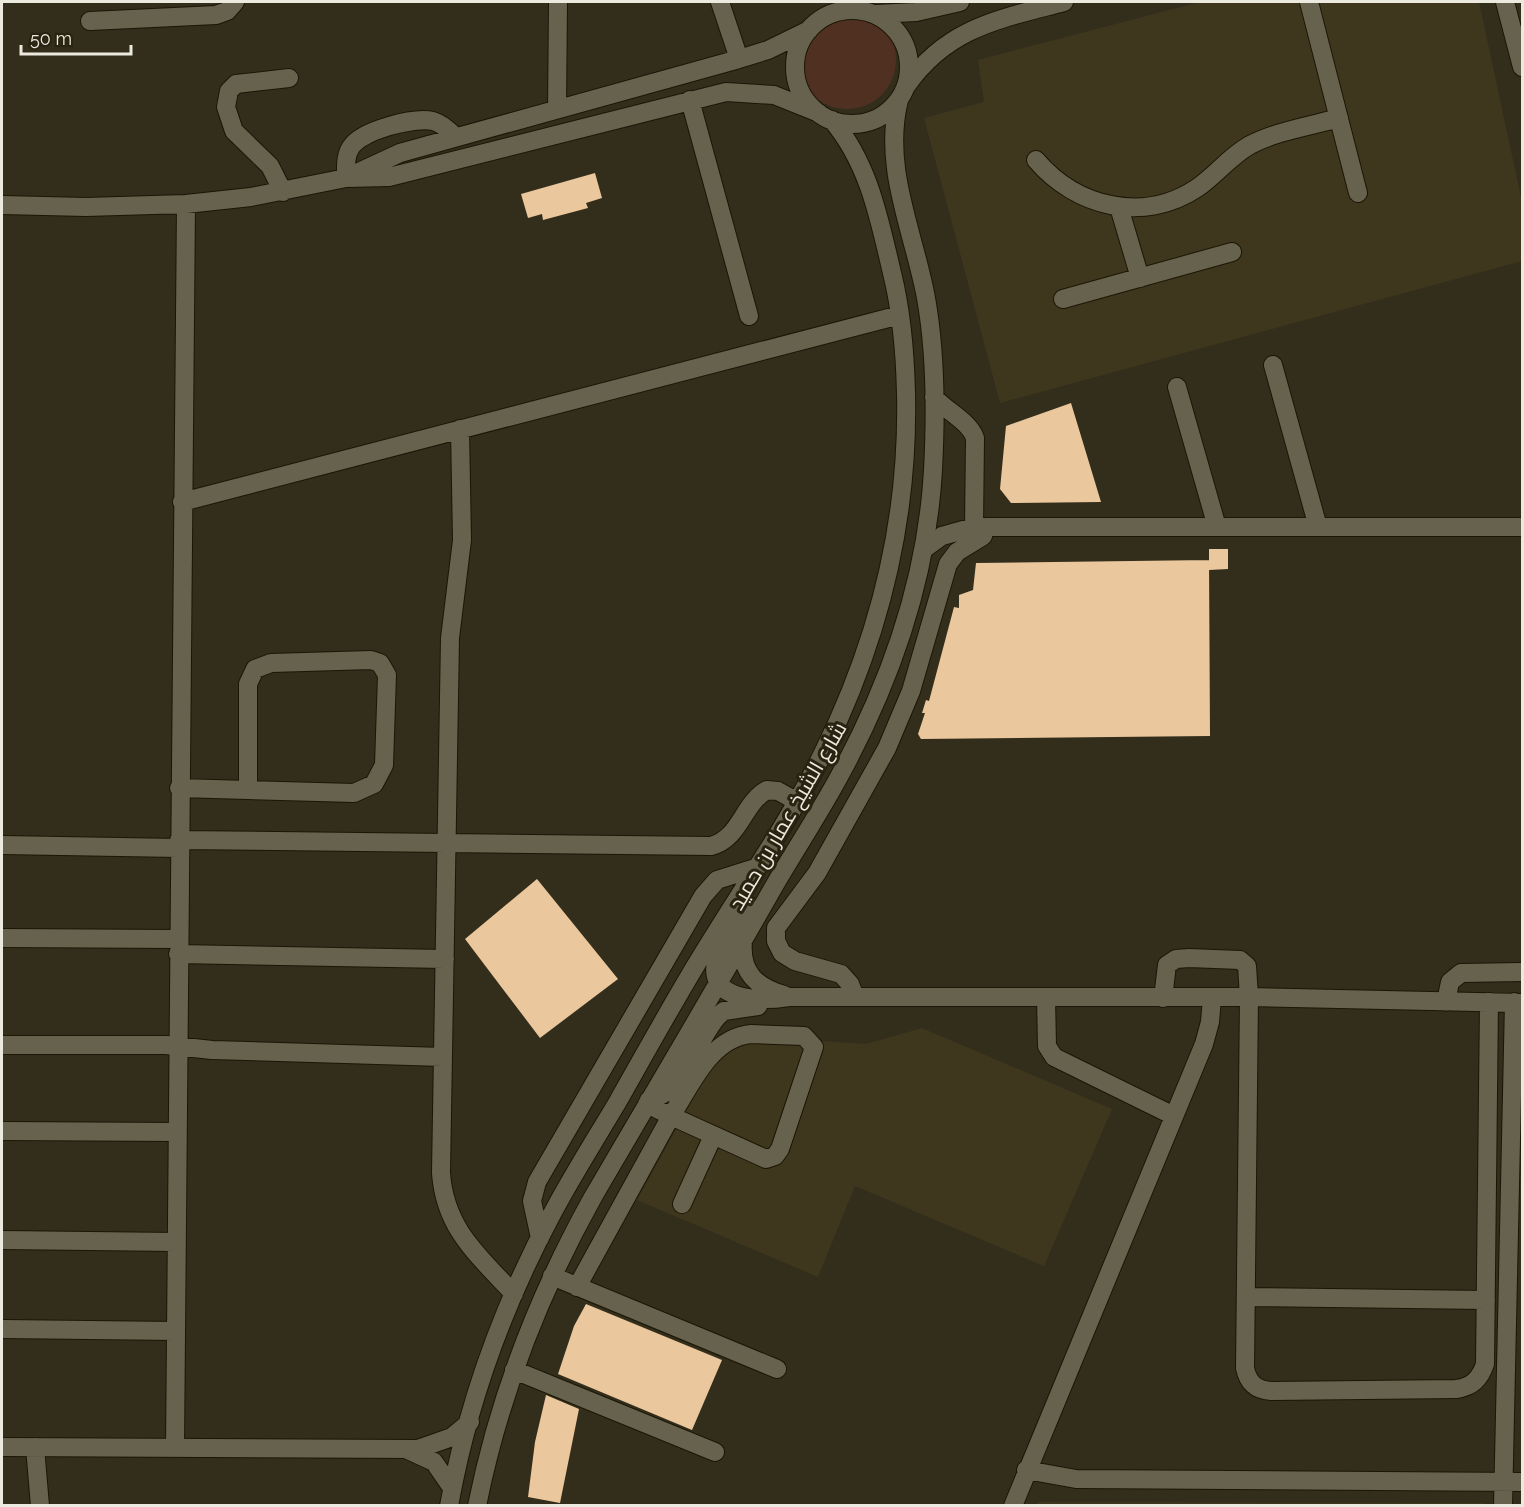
<svg xmlns="http://www.w3.org/2000/svg" width="1524" height="1507" viewBox="0 0 1524 1507" font-family="Raleway,Cairo,sans-serif">
  <style>
    .built { fill: #3e371e }
    .green { fill: #4f3021 }
    .building { fill: #ebc79d }
    .lines { fill: none; stroke-linecap: round; stroke-linejoin: round }
    .minor-casing { stroke: #1b1605; stroke-width: 20 }
    .minor { stroke: #67624d; stroke-width: 18 }
    .labels { text-anchor: middle; stroke-width: 6; stroke-linejoin: round; paint-order: stroke }
    .street-label { font-size: 21px; fill: #ece9de; stroke: #292412 }
  </style>
  <rect width="100%" height="100%" fill="#332e1c"/>
  <path class="built" d="M1200 2H1479L1522 202V261L1000 403 924 118 984 102 978 60Z
    M922 1028 1112 1109 1044 1266 855 1186 818 1277 637 1200 728 1035 866 1044Z
    M1039 1502 1484 1503V1506L1035 1505Z"/>
  <path class="green" d="M798 60a49 49 0 1 1 98 0a49 49 0 1 1-98 0Z"/>
  <path class="building" d="M595 173 602 198 586 203 588 208 543 220 542 214 528 218 521 194Z
    M1071 403 1101 502 1011 503 1000 489 1006 426Z
    M1209 549H1228V569L1209 570Z
    M1209 560 1210 736 921 739 918 734 925 713H922L926 700 929 701 954 607 959 608V595L973 590 976 563Z
    M537 879 618 979 540 1038 465 939Z
    M586 1304 722 1360 692 1430 558 1374 574 1326Z
    M546 1395 579 1409 560 1503 528 1497 535 1442Z"/>
  <g class="lines">
    <g class="minor-casing">
      <path id="minor" d="M720 2 739 59
        M1309 2 1358 193
        M1505 2 1522 67
        M795 67a57 57 0 1 1 114 0a57 57 0 1 1-114 0Z
        M876 14 916 12 960 2
        M90 21 216 15 227 11 235 2
        M907 85C948 27 1000 19 1064 2
        M690 100 749 316
        M557 108 558 2
        M1036 160C1076 207 1143 224 1197 188 1216 175 1230 156 1250 145 1277 131 1310 126 1339 118
        M346 178 400 153 739 59 768 50 809 30
        M346 178C346 167 345 156 351 147 362 130 414 117 433 121 443 124 449 130 455 137
        M283 192 270 166 234 131 226 107 229 91 236 84 289 78
        M2 205 86 207 186 204 251 197 346 178 389 177 726 92 774 95 819 113
        M1119 207 1140 278
        M1063 299 1232 252
        M1273 365 1318 527
        M1177 387 1217 527
        M934 397C946 411 969 421 975 438L974 527
        M460 429 462 540 450 638 441 1173C445 1229 478 1255 514 1294
        M182 502 900 315
        M924 549 942 536 974 527H1522
        M371 660 380 663 387 675 384 765 374 784 354 793 248 790V684L255 669 271 663Z
        M179 788 248 790
        M179 840 711 846C740 839 743 803 767 790L778 791 796 801
        M2 845 179 848
        M747 904C737 921 723 940 717 958 704 1003 763 1001 789 997H1249L1522 1003
        M2 938 178 939
        M743 941C740 972 756 987 784 995
        M178 954 445 959
        M855 997 850 984 841 974 795 961 782 953 776 941V928L817 873 887 748 911 691 948 564 957 552 983 536 985 527
        M1046 997 1047 1046 1054 1057 1174 1116
        M1163 998 1167 965 1176 959 1189 958 1240 960 1247 966 1249 997 1245 1368C1248 1383 1256 1390 1271 1391L1456 1389C1472 1387 1480 1379 1485 1364L1489 1002
        M1446 1002 1450 982 1461 973 1522 972
        M751 1034 804 1036 814 1047 780 1149 775 1156 766 1159 671 1116C692 1084 710 1038 751 1034Z
        M2 1045H166L212 1050 443 1057
        M649 1100C687 1091 694 1043 718 1016L724 1011 758 1006
        M2 1131 177 1132
        M682 1204 713 1136
        M540 1238 532 1201 537 1182 703 896 717 880 755 868
        M2 1240 176 1242
        M552 1276 777 1369
        M577 1287 671 1116 647 1104
        M1246 1297 1486 1300
        M2 1329 176 1331
        M514 1370 715 1452
        M2 1447 418 1449 452 1437 470 1422
        M35 1447 40 1506
        M175 1448 186 204
        M408 1450 434 1462 452 1488
        M1026 1470 1076 1479 1522 1482
        M449 1506C467 1405 504 1304 552 1214 572 1176 595 1140 617 1103 643 1057 669 1010 696 965 738 895 789 823 824 751 880 637 909 520 906 393 905 352 902 313 892 273 879 218 869 164 832 120
        M477 1506C499 1396 539 1294 593 1197 653 1094 714 992 773 888 795 850 819 814 840 775 891 681 927 578 933 470 936 413 936 354 926 298 914 232 882 168 899 100
        M1013 1506 1204 1044 1210 1022 1212 998
        M1503 1506 1514 1002"/>
    </g>
    <use href="#minor" class="minor"/>
  </g>
  <g class="labels">
    <g class="street-label">
      <text transform="translate(788 816) rotate(-60)" y="7">شارع الشيخ عمار بن حميد</text>
    </g>
  </g>
  <rect width="1524" height="1507" fill="none" stroke="#ece9de" stroke-width="6"/>
  <path d="M21 45v9h110v-9" fill="none" stroke="#ece9de" stroke-width="3"/>
  <text x="30" y="45" font-size="18" fill="#ece9de" stroke="#292412" stroke-width="4.5" paint-order="stroke">50 m</text>
</svg>
